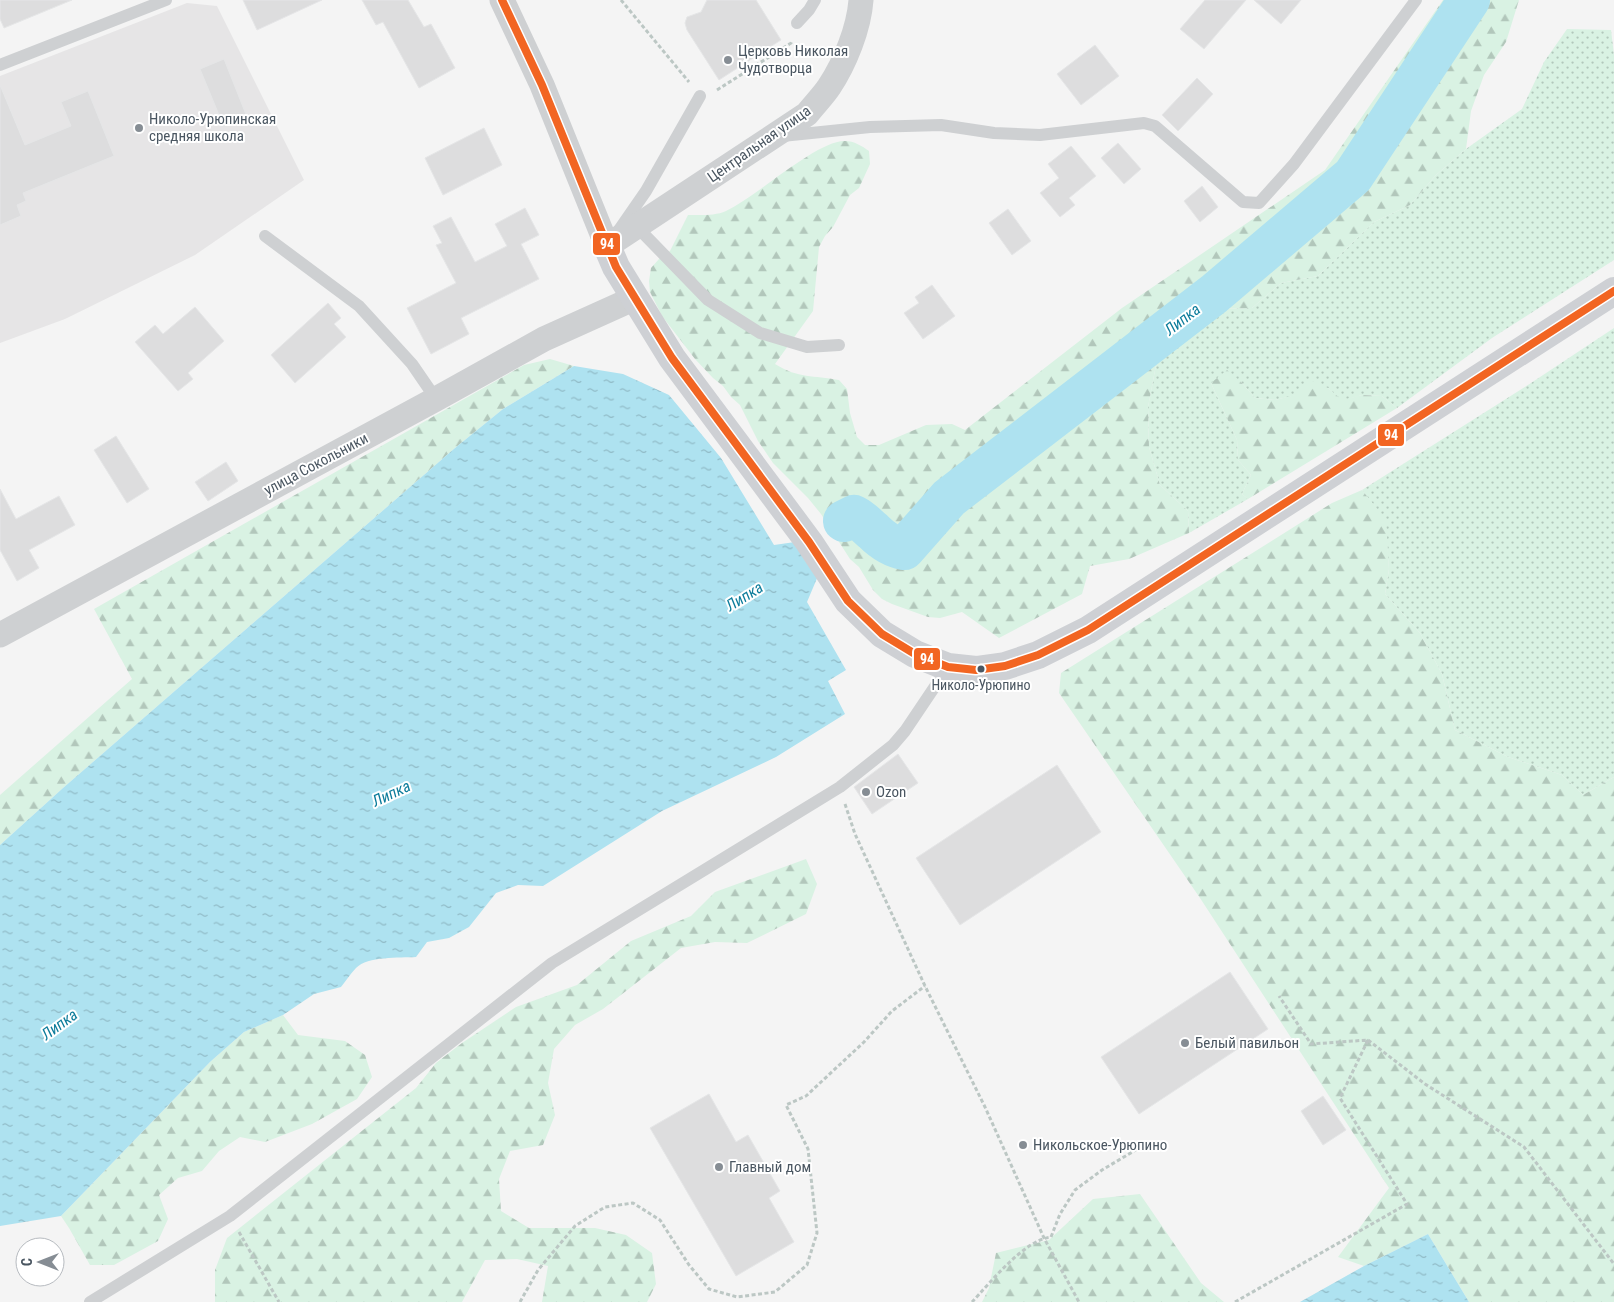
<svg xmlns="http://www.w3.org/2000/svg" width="1614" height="1302" viewBox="0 0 1614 1302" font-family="'Roboto Condensed',sans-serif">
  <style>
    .education { fill: #e6e5e6 }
    .grass { fill: url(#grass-dots) }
    .forest { fill: url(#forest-firs) }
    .water { fill: url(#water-ripples) }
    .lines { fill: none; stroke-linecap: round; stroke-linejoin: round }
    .river { stroke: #aee2f0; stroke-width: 42 }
    .building { fill: #ddddde; stroke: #e5e6e7 }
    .path { stroke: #bcc7c4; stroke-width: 3; stroke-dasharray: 4 2.5; stroke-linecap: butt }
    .lane { stroke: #ced0d2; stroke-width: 12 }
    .street { stroke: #ced0d2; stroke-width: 25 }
    .secondary { stroke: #ced0d4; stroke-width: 28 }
    .bus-1-casing { stroke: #fff; stroke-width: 11 }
    .bus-1 { stroke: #f26522; stroke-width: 8 }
    .poi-dot { fill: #868d94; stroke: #fff; stroke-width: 2 }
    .bus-dot { fill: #4a5661; stroke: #fff; stroke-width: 2 }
    .labels { text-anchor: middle; stroke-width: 4; stroke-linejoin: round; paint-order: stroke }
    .bus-label { font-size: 14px; fill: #4a5661; stroke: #fff }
    .poi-label { font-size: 15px; fill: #4a5661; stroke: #fff; text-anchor: start }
    .street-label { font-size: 15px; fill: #4a5661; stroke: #fff }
    .water-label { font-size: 16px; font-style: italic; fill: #0c7c9b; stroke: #fff }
    .line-badge { stroke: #fff; stroke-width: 2 }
    .badge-label { font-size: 14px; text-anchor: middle; font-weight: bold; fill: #fff }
  </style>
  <defs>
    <pattern id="grass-dots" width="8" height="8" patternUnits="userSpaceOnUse" patternTransform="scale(1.25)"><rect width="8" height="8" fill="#d9f2e3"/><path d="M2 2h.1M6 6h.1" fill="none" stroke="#b2c7bb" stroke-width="1.8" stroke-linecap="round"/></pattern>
    <pattern id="forest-firs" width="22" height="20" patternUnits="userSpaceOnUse" patternTransform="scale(1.25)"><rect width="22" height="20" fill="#d9f2e3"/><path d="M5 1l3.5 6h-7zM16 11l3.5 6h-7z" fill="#b2c7bb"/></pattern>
    <pattern id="water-ripples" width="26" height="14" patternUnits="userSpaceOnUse" patternTransform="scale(1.25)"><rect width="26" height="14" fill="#aee2f0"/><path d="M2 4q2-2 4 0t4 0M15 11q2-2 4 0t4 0" fill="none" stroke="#90bac6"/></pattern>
  </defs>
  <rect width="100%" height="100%" fill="#f4f4f4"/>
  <path class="education" d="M187 3 217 6 304 180 195 255 65 319 0 343V76Z"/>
  <path class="grass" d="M1567 29 1611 30 1614 55V260L1492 338 1397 408 1382 396 1362 395 1342 401 1328 388 1275 400 1255 398 1241 382 1211 383 1237 440 1238 460 1251 475 1242 494 1248 499 1189 533 1188 511 1160 485 1149 447 1148 407 1156 365 1181 332 1213 309 1252 308 1281 283 1318 276 1374 222 1410 205 1436 175 1466 149 1522 109 1544 62Z
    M1614 328V777L1583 795 1562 775 1508 757 1455 730 1442 674 1420 633 1385 594 1389 569 1385 520 1362 490 1531 383Z"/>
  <path class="forest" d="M1443 0H1519L1506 42 1484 75 1471 111 1466 149 1436 175 1410 205 1374 222 1318 276 1281 283 1252 308 1213 309 1181 332 1156 365 1148 407 1149 447 1160 485 1188 511 1189 533 1129 559 1090 566 1082 594 999 638 962 612 940 618 928 617 892 604 882 599 873 590 859 567 850 559 821 514 808 498 773 463 758 441 740 405 731 397 723 386 713 378 695 359 662 316 650 292 649 281 651 268 659 259 670 251 688 215C700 215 715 216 726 211 755 198 817 140 845 141 854 141 862 146 869 151L870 164 859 188 850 195 833 227 825 236 819 247 813 311 775 364C799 379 813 375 839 380L847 389 850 413 857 437 865 445H879L926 425 952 424 965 430 1122 308 1325 170Z
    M550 359 574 366 503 409 455 448 63 788 0 845V795L132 679 94 609 524 365Z
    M1227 370 1241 382 1255 398 1275 400 1295 395 1310 380 1328 388 1342 400 1362 395 1382 396 1397 408 1248 499 1242 494 1251 475 1238 460 1237 440 1211 383Z
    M1362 490 1386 520 1389 569 1385 594 1420 633 1442 674 1455 730 1508 757 1562 775 1583 795 1614 777V1302H1469L1428 1234 1364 1266 1338 1257 1389 1188 1200 898 1059 693 1061 673 1332 503Z
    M806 859 817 884 806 914 747 943 715 942 681 948 603 1009 575 1025 554 1049 548 1083 555 1115 543 1145 510 1151 499 1179 501 1211 529 1228H595L626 1235 652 1253 656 1284 647 1302H542L548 1266 517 1259 485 1260 462 1302H215V1270L227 1238 416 1088 436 1063 462 1043 516 1007 577 985 631 941 691 916 715 892Z
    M283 1015 298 1035 345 1041 365 1055 372 1077 357 1099 312 1124 265 1142 240 1137 219 1151 202 1171 178 1178 159 1195 168 1219 158 1241 114 1265H90L69 1228 61 1216 210 1062 244 1032Z
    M1140 1194 1201 1283 1224 1302H982L989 1288 996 1253 1049 1240 1093 1199Z"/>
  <path class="water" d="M574 366 623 374 669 395 721 458 774 545 795 542 818 576 807 602 846 670 828 681 845 714 776 757 662 811 543 886 518 885 496 893 469 927 449 938 427 942 416 957C399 958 368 956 356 968 350 974 346 981 341 987L314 994 283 1015 244 1032 210 1062 61 1216 0 1226V845L63 788 455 448 503 409Z
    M1428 1234 1469 1302H1300L1364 1266Z"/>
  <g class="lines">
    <path class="river" d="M844 521 854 516C862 520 866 525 873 531 882 540 892 547 904 549L949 498 1214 294 1353 176 1469 0"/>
  </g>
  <path class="building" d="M0 0H72L4 28 0 19Z
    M243 0H322L257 30Z
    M362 0H408L424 27 431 24 455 68 419 88 383 22 376 25Z
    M707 0H756L781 40 719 80 687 30 685 23 687 17 701 12Z
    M1205 0H1246L1204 49 1180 29Z
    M1254 0H1301L1281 24Z
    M1095 45 1119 76 1081 105 1057 74Z
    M224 59 247 117 224 127 200 69Z
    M1197 78 1213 94 1178 131 1162 115Z
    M0 85 25 145 71 126 61 102 88 91 114 156 23 193 26 201 17 205 21 216 0 225Z
    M484 128 502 165 443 195 425 158Z
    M1118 143 1141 169 1124 184 1101 158Z
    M1071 146 1096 176 1069 198 1075 205 1060 217 1040 193 1059 178 1048 164Z
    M1202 186 1218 207 1200 222 1184 201Z
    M525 208 539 235 521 244 539 279 461 318 469 334 431 354 407 308 456 283 436 245 442 243 433 226 451 217 475 262 507 246 495 224Z
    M1008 209 1031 241 1012 255 989 223Z
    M932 285 955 316 923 339 904 313 919 303 915 297Z
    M328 303 341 318 334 324 346 337 295 383 271 355Z
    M195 307 224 341 188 373 193 379 178 391 135 342 155 325 163 334Z
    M116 436 149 489 127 503 94 450Z
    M226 462 238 481 208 501 195 482Z
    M0 489 16 519 59 496 75 525 29 550 39 568 17 581 0 550Z
    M898 754 918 783 872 814 854 787Z
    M1057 765 1101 832 960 925 916 858Z
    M1230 972 1268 1029 1139 1114 1101 1057Z
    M709 1094 736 1142 748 1135 780 1191 769 1198 794 1242 736 1276 650 1128Z
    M1323 1096 1346 1130 1323 1145 1301 1111Z"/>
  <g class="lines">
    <path class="path" d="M621 0 689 82
      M717 90 791 43 792 40
      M845 804 855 834 925 986 985 1107 1044 1238 1079 1302
      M1368 1040 1425 1084 1524 1147 1614 1264
      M239 1232 279 1302
      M520 1302 538 1270 575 1226 605 1207 633 1203 660 1220 689 1265 709 1289 737 1297 775 1292 807 1265 817 1233 808 1149 786 1105 806 1096 864 1042 892 1011 925 986
      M972 1302C990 1283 1024 1240 1051 1237L1060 1214 1075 1190 1102 1170 1139 1148
      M1235 1302 1407 1204 1340 1098 1368 1040 1311 1044 1279 996"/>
    <path class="lane" d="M797 23 809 10 815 0
      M0 65 166 0
      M782 136 870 127 941 125 994 133 1040 135 1144 123 1155 126 1243 202 1259 203 1294 164 1416 0
      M637 227 708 300 760 333 807 347 839 345
      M619 230 646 191 700 96
      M265 236 359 306 412 364 436 399
      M90 1302 230 1216 552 963 840 787 893 745 905 731 948 667"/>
    <path class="street" d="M502 0 542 85 607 246 807 114C814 105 823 96 829 87 845 63 859 28 861 0
      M0 635 436 399 544 339 635 298"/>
    <path class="secondary" d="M607 246 616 267 672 358 809 542 848 601 882 634 915 654 948 667 976 670 1005 666 1038 655 1088 630 1614 291"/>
    <g class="bus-1-casing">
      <path id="bus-1" d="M502 0 542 85 616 267 672 358 809 542 848 601 882 634 915 654 948 667 976 670 1005 666 1038 655 1088 630 1614 291"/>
    </g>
    <use href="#bus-1" class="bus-1"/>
  </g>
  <g class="poi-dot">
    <circle cx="728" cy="60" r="5"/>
    <circle cx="139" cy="128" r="5"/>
    <circle cx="866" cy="792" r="5"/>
    <circle cx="1185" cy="1043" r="5"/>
    <circle cx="1023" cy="1145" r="5"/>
    <circle cx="719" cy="1167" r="5"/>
  </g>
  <circle class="bus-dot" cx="981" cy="669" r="4.5"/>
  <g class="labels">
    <g class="bus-label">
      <text x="981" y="690">Николо-Урюпино</text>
    </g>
    <g class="poi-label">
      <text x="738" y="56">Церковь Николая<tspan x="738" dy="17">Чудотворца</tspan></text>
      <text x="149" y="124">Николо-Урюпинская<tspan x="149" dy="17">средняя школа</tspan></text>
      <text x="876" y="797">Ozon</text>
      <text x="1195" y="1048">Белый павильон</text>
      <text x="1033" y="1150">Никольское-Урюпино</text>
      <text x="729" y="1172">Главный дом</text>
    </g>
    <g class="street-label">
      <text transform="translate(759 144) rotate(-35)" y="5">Центральная улица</text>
      <text transform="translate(316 464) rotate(-28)" y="5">улица Сокольники</text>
    </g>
    <g class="water-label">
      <text transform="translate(1182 319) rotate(-38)" y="6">Липка</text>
      <text transform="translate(744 596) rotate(-32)" y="6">Липка</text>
      <text transform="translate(391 793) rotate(-25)" y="6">Липка</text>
      <text transform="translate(59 1024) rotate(-36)" y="6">Липка</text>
    </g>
  </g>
  <g class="line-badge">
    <rect x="592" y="232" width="29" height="24" rx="5" fill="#f26522"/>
    <rect x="1377" y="423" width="28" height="24" rx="5" fill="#f26522"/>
    <rect x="913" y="647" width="28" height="24" rx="5" fill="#f26522"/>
  </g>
  <g class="badge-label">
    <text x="607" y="249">94</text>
    <text x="1391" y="440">94</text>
    <text x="927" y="664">94</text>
  </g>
  <g transform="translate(40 1262) rotate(270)"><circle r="24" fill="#ffffff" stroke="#b7bbc0"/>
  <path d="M0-4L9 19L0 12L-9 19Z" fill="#868d94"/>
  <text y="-8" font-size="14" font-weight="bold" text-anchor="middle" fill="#4a5661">С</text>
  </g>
</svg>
